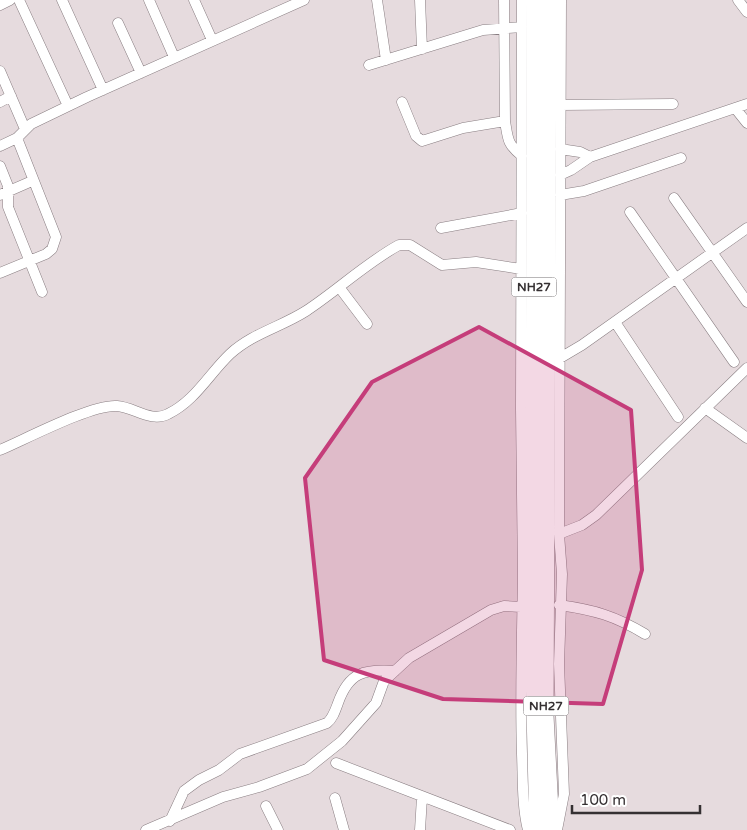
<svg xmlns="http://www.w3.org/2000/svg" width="747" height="830" viewBox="0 0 747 830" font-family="'Varela Round',sans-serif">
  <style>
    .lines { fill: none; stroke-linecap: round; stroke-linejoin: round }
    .minor-casing { stroke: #897e82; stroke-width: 11 }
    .highway-casing { stroke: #897e82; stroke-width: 16 }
    .minor { stroke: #fff; stroke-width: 10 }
    .highway { stroke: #fff; stroke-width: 15 }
    .marked { fill: #c53d7a; fill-opacity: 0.2; stroke: #c53d7a; stroke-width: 4; stroke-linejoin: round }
    .labels { text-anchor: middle; stroke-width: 4.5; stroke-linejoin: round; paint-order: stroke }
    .shield { fill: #fff; stroke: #726e70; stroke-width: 1 }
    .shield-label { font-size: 12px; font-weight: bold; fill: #353032 }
  </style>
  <rect width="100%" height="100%" fill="#e6dbde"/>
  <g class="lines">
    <g class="minor-casing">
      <path id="minor" d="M19 0 68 106
        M62 0 103 90
        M149 0 174 57
        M194 0 212 40
        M377 0 386 60
        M420 0 422 49
        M504 0 505 121C508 139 507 144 522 156
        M522 0 521 409 523 579C522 637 520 696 522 754 523 779 522 806 528 830
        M738 0 747 12
        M0 5 10 0
        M118 23 141 73
        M369 65 483 30 522 27
        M0 71 25 129
        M0 102 11 96
        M402 102 416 136 422 141 463 128 505 121
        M560 105 673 104
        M735 108 747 123
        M0 146 17 138 31 124 87 97 304 0
        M560 149 580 152 590 157
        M0 166 8 186V207L42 292
        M560 175 571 170 590 157 747 104
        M0 195 32 181
        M560 195 584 191 681 158
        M674 198 747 302
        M630 212 734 362
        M441 228 522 213
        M0 273 46 254 52 249 56 237 17 138
        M339 287 367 324
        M615 322 678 417
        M560 358 582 345 747 228
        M705 408 747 438
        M0 450C26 439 92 404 117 406 134 407 151 423 168 414 195 401 209 374 230 354 253 333 281 327 306 311 338 290 366 263 399 245H410L442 265 476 262 521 269
        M559 534 582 525 596 515 747 368
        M559 605C595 610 615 616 645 634
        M336 763 510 830
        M335 798 344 830
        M266 806 278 830
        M170 821 184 791 199 780 219 770 240 754 327 723C333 718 335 711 338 703 349 672 364 669 395 671
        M146 830 223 797 259 787 307 769 342 741 376 703 384 681 409 658 491 610 504 606 521 607
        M420 830 422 797
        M557 830 564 794 559 664 562 574 559 534 561 0"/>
    </g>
    <g class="highway-casing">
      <path id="highway" d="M534 0 533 671 537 830
        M549 0 546 716 552 830"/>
    </g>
    <use href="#minor" class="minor"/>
    <use href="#highway" class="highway"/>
  </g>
  <path class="marked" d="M479 327 631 410 642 570 603 704 443 699 324 660 305 478 372 382Z"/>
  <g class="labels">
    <g class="shield">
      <rect x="511.5" y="277.5" width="45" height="19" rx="4"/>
      <rect x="523.5" y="696.5" width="45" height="19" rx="4"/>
    </g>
    <g class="shield-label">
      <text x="534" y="291">NH27</text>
      <text x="546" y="710">NH27</text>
    </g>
  </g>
  <path d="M572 805v8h128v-8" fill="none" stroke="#353032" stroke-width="2.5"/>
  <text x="580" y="805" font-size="15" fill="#353032" stroke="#ffffff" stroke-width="4" paint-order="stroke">100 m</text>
</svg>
